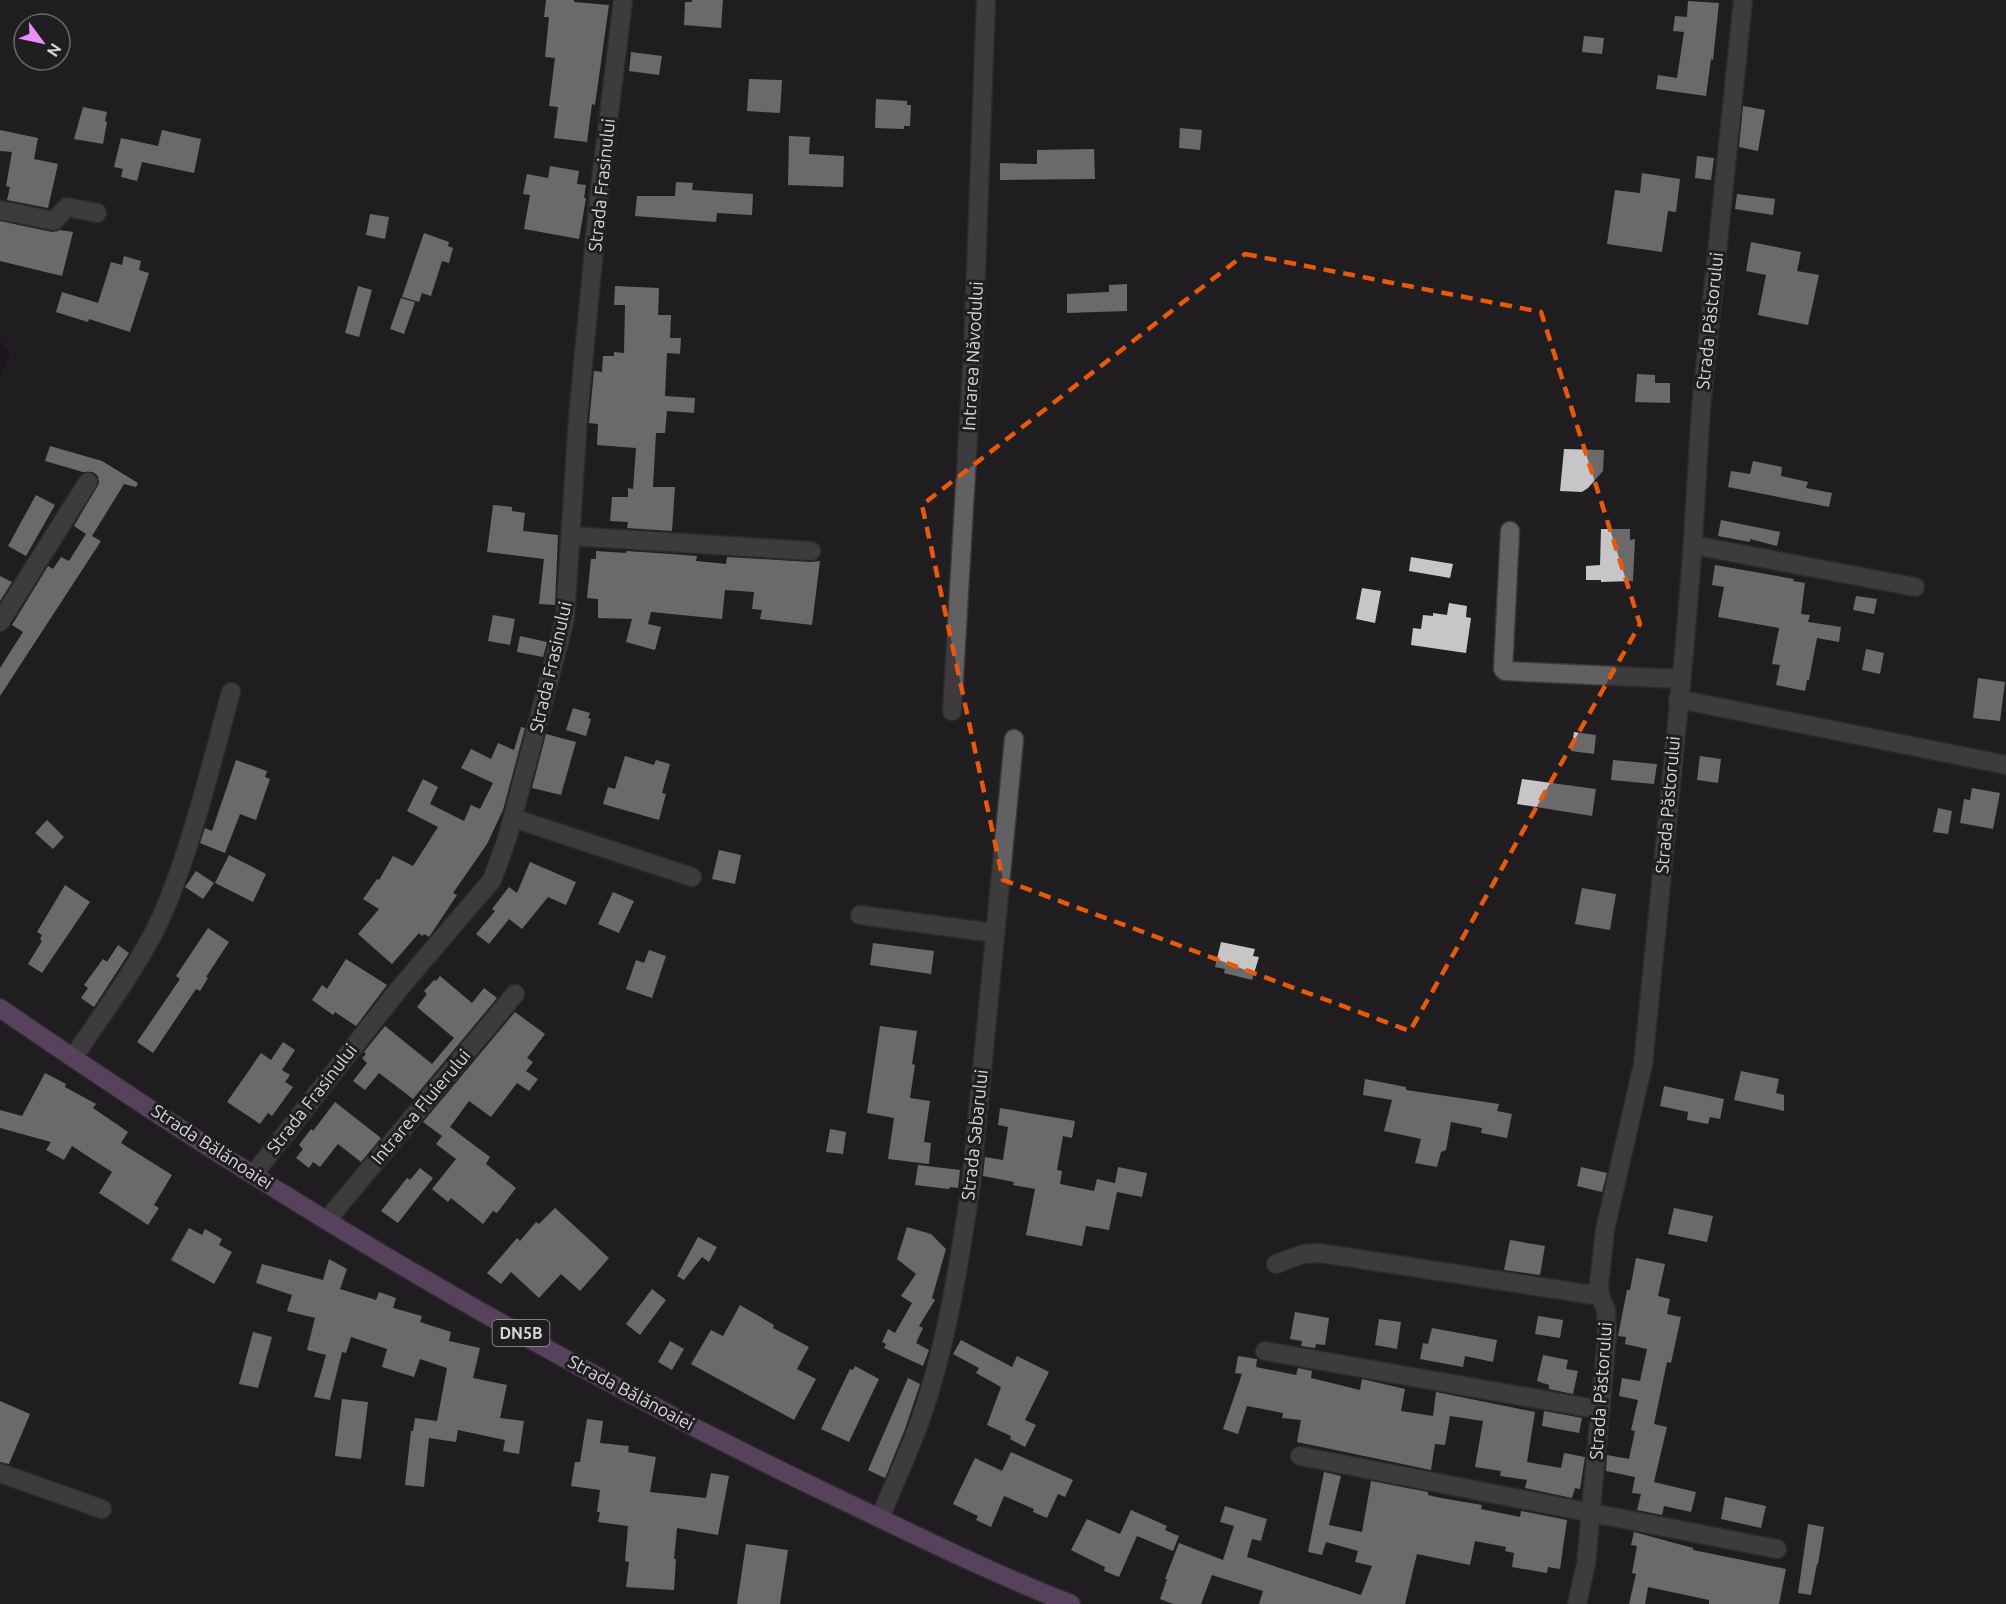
<svg xmlns="http://www.w3.org/2000/svg" width="2006" height="1604" viewBox="0 0 2006 1604" font-family="Ubuntu,sans-serif">
  <style>
    .water { fill: #19091d }
    .building { fill: #c8c5c9 }
    .lines { fill: none; stroke-linecap: round; stroke-linejoin: round }
    .street-casing { stroke: #3b393b; stroke-width: 21 }
    .primary-casing { stroke: #3b393b; stroke-width: 21 }
    .street { stroke: #626063; stroke-width: 18 }
    .primary { stroke: #9c6ea6; stroke-width: 18 }
    .marked { fill: none; stroke: #e8590c; stroke-width: 4.5; stroke-dasharray: 12 8; stroke-linejoin: round }
    .labels { text-anchor: middle; stroke-width: 6; stroke-linejoin: round; paint-order: stroke }
    .shield { fill: #201e20; stroke: #a09fa1; stroke-width: 1.5 }
    .shield-label { font-size: 16px; font-weight: bold; fill: #d7d6d8 }
    .street-label { font-size: 18px; fill: #d7d6d8; stroke: #201e20 }
  </style>
  <rect width="100%" height="100%" fill="#201e20"/>
  <path class="water" d="M0 341C17 355 6 361 0 378Z"/>
  <path class="building" d="M546 0H574V2L609 5 595 105 592 104 587 142 554 138 558 107 549 106 555 58 545 57 549 17H544Z
    M692 0H723L721 28 684 25 685 2H692Z
    M1688 1 1719 3 1713 60 1711 59 1706 96 1656 89 1658 75 1677 78 1684 32 1673 31 1675 16 1687 17Z
    M1584 36 1604 38 1602 54 1582 52Z
    M631 52 662 56 659 75 629 71Z
    M749 79 782 80 780 113 747 111Z
    M876 99 907 101V105H911L910 126H904V129L875 128Z
    M1743 106 1765 110 1758 151 1739 147Z
    M83 107 107 112 105 121 107 122 103 144 74 139Z
    M1180 128 1202 130 1200 150 1179 148Z
    M0 130 38 138 34 159 58 164 48 208 7 200 10 187 6 186 12 152 0 151Z
    M162 130 201 139 194 173 142 162 137 181 121 177 123 169 114 167 121 138 158 146Z
    M789 136 810 137 809 154 844 156 843 187 788 185Z
    M1094 149 1095 179 1000 180V163L1037 164V150Z
    M1697 156 1714 158 1711 180 1695 178Z
    M550 166 579 171 577 184 586 185 584 198H586L579 239 524 229 530 195 523 194 527 174 548 178Z
    M1642 173 1680 179 1676 212 1668 211 1662 252 1607 244 1615 190 1640 193Z
    M676 182 693 183 692 190 753 194 752 215 717 213 716 222 635 216 637 196H675Z
    M1737 194 1775 199 1773 215 1735 209Z
    M370 214 389 217 385 239 366 235Z
    M0 221 52 232 60 230 73 232 62 276 0 261Z
    M424 233 449 242 448 246 453 248 449 263 442 261 431 296 422 293 419 302 402 297Z
    M1751 242 1801 252 1797 271 1819 275 1808 325 1758 315 1766 275 1746 271Z
    M124 256 141 261 139 270 149 273 130 332 89 319 88 322 56 312 62 292 98 303 111 262 122 265Z
    M1127 284V311L1067 313V294L1109 292V285Z
    M358 286 372 290 359 337 345 333Z
    M615 286 659 288 658 315H671L670 338H681L680 354 667 353 665 396 695 398 694 413 667 411 665 433H656L653 487H675L672 531 627 528 628 522 610 521 612 497H628V488L633 489 636 448 597 445 598 424 589 423 594 371 602 372 603 356H614V352L624 353 625 305H614Z
    M401 298 415 302 404 334 390 329Z
    M1637 374 1655 375V383H1670V403L1635 402Z
    M50 446 102 461 138 483 136 487 124 484 92 536 101 541 0 696V668L23 632 12 625 48 566 53 569 61 557 69 561 86 534 74 526 99 483 98 476 93 472H83L45 461Z
    M1564 449 1604 450 1603 471 1588 488 1582 492 1560 491Z
    M1753 461 1782 467 1781 476 1808 482 1806 488 1832 493 1829 507 1728 487 1731 471 1750 474Z
    M36 495 55 505 26 556 8 546Z
    M493 505 512 507V511L525 513 523 531 558 535 555 605 539 604 544 559 487 552Z
    M1721 520 1780 532 1777 546 1750 539V542L1718 536Z
    M1601 529H1630V540L1635 539 1633 581 1601 582V580H1586V566L1600 565Z
    M596 551 626 553V551L671 554 697 556 696 561 726 564 727 557 810 562 820 561 812 625 760 619 762 610 752 609 754 592 725 590 722 619 651 612 648 624 661 627 655 650 626 642 632 619 598 618V599L587 598 591 559H596Z
    M1411 557 1453 564 1450 578 1409 571Z
    M1715 565 1794 579 1793 581 1805 583 1801 614 1810 615 1808 622 1841 627 1839 642 1817 638 1809 680H1807L1805 691 1776 685 1780 665 1772 664 1779 628 1718 617 1724 587 1712 585Z
    M0 576 12 582 0 601Z
    M1362 588 1381 591 1375 623 1356 619Z
    M1856 596 1877 599 1874 614 1853 610Z
    M1449 603 1467 606 1466 617 1471 618 1466 653 1411 645 1413 628 1421 629 1423 615 1433 616V613L1447 615Z
    M493 615 515 619 510 645 488 641Z
    M520 636 547 642 543 657 517 652Z
    M1866 649 1884 653 1880 674 1862 670Z
    M1978 678 2005 682 2000 721 1973 718Z
    M573 708 590 713 588 718 591 719 586 736 566 730Z
    M521 727 525 728 503 810 487 844 453 893 457 895 429 937 424 934 422 936 419 933 392 964 358 934 379 909 363 899 377 879 379 880 393 856 413 866 438 827 407 811 423 779 438 787 430 804 464 821 471 805 480 809 493 783 461 768 471 749 491 759 498 743 514 750Z
    M1574 732 1596 735 1594 754 1571 751Z
    M546 734 576 742 561 795 532 788Z
    M625 756 654 765 656 760 670 764 662 793 666 794 659 820 603 804 608 787 615 789Z
    M1700 756 1721 759 1718 783 1697 780Z
    M236 760 267 771 265 777 270 779 256 820 240 814 225 853 200 843 205 828 212 831Z
    M1613 760 1657 764 1654 784 1611 780Z
    M1522 779 1596 789 1592 816 1517 804Z
    M1972 788 2000 793 1993 829 1960 823 1964 799 1970 800Z
    M1938 808 1952 811 1948 834 1933 832Z
    M47 820 64 837 53 849 35 833Z
    M719 850 741 855 735 884 712 879Z
    M229 855 266 874 253 902 215 883Z
    M530 862 576 882 566 905 548 897 522 929 509 919 489 944 476 934 495 911 492 909 509 887 517 893Z
    M196 871 214 883 203 899 185 887Z
    M65 885 90 902 42 973 28 964 42 941 40 939 42 935 37 932Z
    M1582 888 1616 894 1610 930 1575 924Z
    M613 892 634 901 619 933 598 924Z
    M208 928 229 942 206 977 208 978 200 991 196 989 153 1053 137 1042 180 979 176 976Z
    M1221 942 1255 949 1253 956 1259 957 1252 980 1224 973 1225 969 1215 967Z
    M873 943 934 951 931 974 870 965Z
    M118 945 129 953 94 1007 81 998 88 988 84 985 103 959 107 962Z
    M649 950 666 956 652 998 626 989 636 960 644 963Z
    M346 959 387 985 356 1026 335 1012 333 1015 312 1000 322 985 327 989Z
    M440 976 472 1003 484 988 497 998 413 1099 379 1073 365 1090 353 1081 367 1063 362 1058 366 1054 364 1052 385 1026 432 1064 454 1038 417 1007 427 994 424 991 434 980 436 981Z
    M515 1012 545 1034 527 1058 533 1062 526 1071 538 1079 529 1091 517 1083 491 1117 469 1101 450 1127 490 1157 486 1164 516 1188 497 1213 493 1211 483 1224 451 1198 448 1202 432 1189 456 1159 436 1144 442 1136 423 1122Z
    M880 1026 917 1031 912 1064 915 1065 910 1098 930 1101 924 1142 931 1143 929 1164 888 1159 894 1118 867 1113Z
    M283 1042 295 1050 282 1070 290 1075 285 1082 293 1087 272 1116 268 1113 260 1124 227 1102 261 1053 271 1060Z
    M1741 1071 1779 1079 1776 1093 1784 1095V1111L1734 1100Z
    M45 1073 66 1084 65 1087 96 1104 93 1108 128 1132 121 1143 172 1175 154 1205 159 1208 148 1225 99 1193 112 1172 72 1146 64 1160 46 1150 51 1142 0 1128V1110L22 1116Z
    M1365 1079 1406 1087V1090L1499 1104 1497 1111 1512 1114 1507 1138 1481 1133 1482 1128 1451 1122 1446 1150 1441 1152 1437 1167 1415 1163 1421 1139 1384 1131 1392 1100 1363 1095Z
    M1664 1086 1724 1099 1720 1119 1710 1117 1708 1124 1687 1120 1688 1112 1660 1106Z
    M335 1102 381 1138 361 1162 338 1144 320 1167 313 1162 309 1168 296 1158 303 1149 299 1145 311 1129 313 1131Z
    M1000 1108 1075 1121 1072 1138 1063 1136 1057 1170 1062 1171 1060 1184 1094 1191 1097 1179 1115 1183 1118 1167 1147 1173 1142 1197 1117 1192 1109 1230 1086 1226 1082 1246 1026 1235 1035 1189 1013 1185 1014 1182 983 1176 985 1157 1003 1160 1008 1127 998 1125Z
    M830 1129 846 1132 843 1154 826 1152Z
    M918 1165 960 1170 958 1188 950 1187 949 1189 915 1185Z
    M1581 1167 1607 1173 1602 1192 1577 1186Z
    M420 1168 433 1178 398 1223 381 1211 407 1178 410 1180Z
    M555 1208 609 1258 580 1291 561 1274 539 1298 511 1272 501 1284 487 1273 517 1238 520 1241 536 1222 539 1224Z
    M1674 1208 1713 1216 1707 1242 1668 1234Z
    M907 1227 931 1234 946 1249 932 1298 935 1300 919 1326 923 1328 916 1343 929 1350 923 1366 884 1348 886 1344 882 1342 888 1329 895 1333 912 1303 901 1296 916 1274 897 1259Z
    M189 1228 202 1235 205 1229 222 1239 219 1245 232 1252 214 1284 171 1260Z
    M698 1237 717 1247 709 1262 702 1257 684 1280 677 1276Z
    M1510 1240 1545 1246 1540 1275 1504 1270Z
    M1636 1258 1665 1264 1658 1296 1670 1299 1667 1314 1681 1317 1671 1363 1667 1362 1654 1424 1667 1427 1654 1482 1696 1492 1691 1512 1664 1506 1662 1515 1637 1510 1641 1494 1632 1493 1635 1477 1606 1471 1607 1455 1629 1459 1635 1431 1631 1430 1638 1400 1619 1396 1622 1378 1640 1381 1647 1349 1625 1344 1626 1337 1618 1336 1627 1290H1630Z
    M329 1259 347 1269 340 1289 376 1300 379 1292 396 1298 393 1308 422 1316 420 1322 451 1332 449 1341 480 1348 473 1378 507 1385 500 1418 524 1421 519 1454 503 1451 505 1440 458 1430 456 1442 429 1438 424 1487 405 1485 411 1431H413L415 1418 437 1421 447 1368 420 1359 414 1377 382 1367 387 1349 351 1337 346 1353 342 1352 330 1400 314 1397 326 1355 307 1350 315 1318 287 1311 292 1295 256 1283 262 1264 323 1280Z
    M652 1289 666 1300 640 1335 626 1324Z
    M740 1305 774 1325 773 1328 809 1347 797 1369 816 1379 794 1420 691 1364 711 1330 723 1336Z
    M1295 1312 1329 1318 1325 1345 1316 1344 1315 1348 1301 1346 1302 1341 1290 1339Z
    M1538 1316 1563 1320 1560 1338 1535 1334Z
    M1379 1319 1401 1322 1397 1349 1375 1345Z
    M1432 1328 1497 1340 1493 1362 1465 1356 1463 1367 1420 1359 1423 1343 1428 1344Z
    M253 1332 272 1337 258 1388 239 1384Z
    M961 1340 1012 1367 1017 1356 1049 1372 1025 1420 1036 1425 1025 1447 1010 1439 1011 1436 987 1425 1001 1387 976 1373 979 1368 953 1354Z
    M670 1341 684 1349 672 1370 658 1362Z
    M1543 1355 1568 1360 1566 1369 1578 1371 1573 1394 1549 1389V1385L1537 1381Z
    M1238 1356 1257 1359 1256 1367 1296 1375 1298 1368 1312 1371 1311 1378 1360 1390 1362 1379 1405 1389 1401 1411 1433 1416 1436 1392 1535 1412 1527 1462 1561 1468 1564 1453 1585 1457 1580 1489 1575 1488 1572 1498 1525 1488 1527 1480 1500 1476 1501 1471 1475 1467 1483 1421 1450 1416 1445 1445 1435 1444 1431 1470 1297 1442 1301 1420 1282 1418 1283 1413 1247 1406 1238 1434 1223 1429 1242 1374 1235 1373Z
    M855 1366 879 1379 849 1442 821 1429 850 1369 853 1370Z
    M908 1378 920 1384 905 1429 885 1478 868 1470Z
    M342 1399 368 1402 361 1459 335 1456Z
    M0 1401 30 1414 9 1464 0 1462Z
    M1544 1411 1582 1418 1579 1433 1542 1426Z
    M587 1419 603 1421 600 1443 629 1446 628 1452 656 1457 650 1492 706 1498 711 1473 729 1476 718 1535 677 1528 674 1559H676L674 1590 626 1587 629 1562 625 1561 628 1526 598 1522 600 1512H597L600 1490 571 1486 575 1462H580Z
    M1011 1452 1073 1480 1065 1497 1058 1494 1047 1518 1033 1512 1034 1509 1004 1496 991 1527 976 1520 978 1516 953 1504 975 1458 1002 1471Z
    M1324 1472 1341 1476 1329 1525 1362 1532 1371 1481 1428 1492V1495L1441 1498 1482 1505 1481 1509 1520 1517 1521 1511 1567 1520 1560 1569 1548 1567 1547 1573 1512 1567 1514 1553 1505 1551 1506 1547 1475 1541 1470 1565 1417 1554 1405 1604H1259L1263 1591 1212 1575 1201 1604H1173L1160 1599 1167 1579H1165L1179 1543 1223 1560 1234 1526 1220 1522 1225 1506 1267 1519 1261 1541 1252 1539 1247 1557 1361 1595 1372 1566 1355 1562 1358 1551 1326 1542 1322 1555 1308 1552Z
    M1725 1497 1766 1506 1761 1528 1721 1519Z
    M1131 1510 1167 1526 1165 1530 1179 1536 1173 1551 1137 1536 1119 1577 1104 1571 1105 1567 1071 1550 1087 1519 1120 1534Z
    M1808 1524 1824 1527 1818 1564H1817L1811 1595 1798 1593Z
    M1634 1532 1693 1548V1550L1786 1569 1779 1604H1709V1600L1648 1587 1645 1604H1629L1636 1574 1632 1573 1637 1546 1631 1545Z
    M746 1544 788 1550 780 1604H737Z"/>
  <g class="lines">
    <g class="street-casing">
      <path id="street" d="M0 210 54 221 67 207 97 213
        M1510 531 1503 669 1505 671 1680 679
        M570 536 811 551
        M1693 545 1915 587
        M0 622 88 482
        M1678 699 2006 765
        M952 711 973 352 986 0
        M513 818 692 877
        M860 915 994 933
        M73 1058C104 1011 145 958 166 906 194 838 211 764 231 692
        M253 1175 399 989 492 880 507 839 565 619 578 417 599 196 623 0
        M327 1220 515 994
        M1276 1264 1303 1254 1320 1253 1600 1296
        M1265 1351 1601 1410
        M1300 1456 1777 1549
        M0 1473 102 1509
        M880 1518C893 1486 908 1454 920 1421 947 1344 959 1264 971 1184L1014 739
        M1577 1604 1586 1564 1607 1335 1606 1310 1600 1296 1599 1284 1605 1230 1643 1064 1684 653 1692 556 1701 408 1743 0"/>
    </g>
    <g class="primary-casing">
      <path id="primary" d="M0 1008C263 1190 540 1356 829 1494 909 1532 989 1572 1071 1604"/>
    </g>
    <use href="#street" class="street"/>
    <use href="#primary" class="primary"/>
  </g>
  <path d="M0 0H2006V1604H0ZM1245 254 1541 312 1640 624 1410 1031 1003 880 922 505Z" fill="#201e20" fill-opacity=".55" fill-rule="evenodd"/>
  <path class="marked" d="M1245 254 1541 312 1640 624 1410 1031 1003 880 922 505Z"/>
  <g class="labels">
    <rect class="shield" x="492.5" y="1320" width="57" height="26" rx="4.5"/>
    <g class="shield-label">
      <text x="521" y="1339">DN5B</text>
    </g>
    <g class="street-label">
      <text transform="translate(602 185) rotate(-84)" y="6">Strada Frasinului</text>
      <text transform="translate(1710 321) rotate(-84)" y="6">Strada Păstorului</text>
      <text transform="translate(973 356) rotate(-87)" y="6">Intrarea Năvodului</text>
      <text transform="translate(551 667) rotate(-77)" y="6">Strada Frasinului</text>
      <text transform="translate(1668 805) rotate(-85)" y="6">Strada Păstorului</text>
      <text transform="translate(312 1099) rotate(-52)" y="6">Strada Frasinului</text>
      <text transform="translate(421 1107) rotate(-50)" y="6">Intrarea Fluierului</text>
      <text transform="translate(975 1135) rotate(-84)" y="6">Strada Sabarului</text>
      <text transform="translate(212 1147) rotate(33)" y="6">Strada Bălănoaiei</text>
      <text transform="translate(1601 1391) rotate(-86)" y="6">Strada Păstorului</text>
      <text transform="translate(631 1393) rotate(28)" y="6">Strada Bălănoaiei</text>
    </g>
  </g>
  <g transform="translate(42 42) rotate(123)"><circle r="28" fill="#201e20" stroke="#69686a" stroke-width="1.5"/>
  <path d="M0-4.5L10 22L0 15L-10 22Z" fill="#ea8dfd"/>
  <text y="-9" font-size="16" font-weight="bold" text-anchor="middle" fill="#d7d6d8">N</text>
  </g>
</svg>
